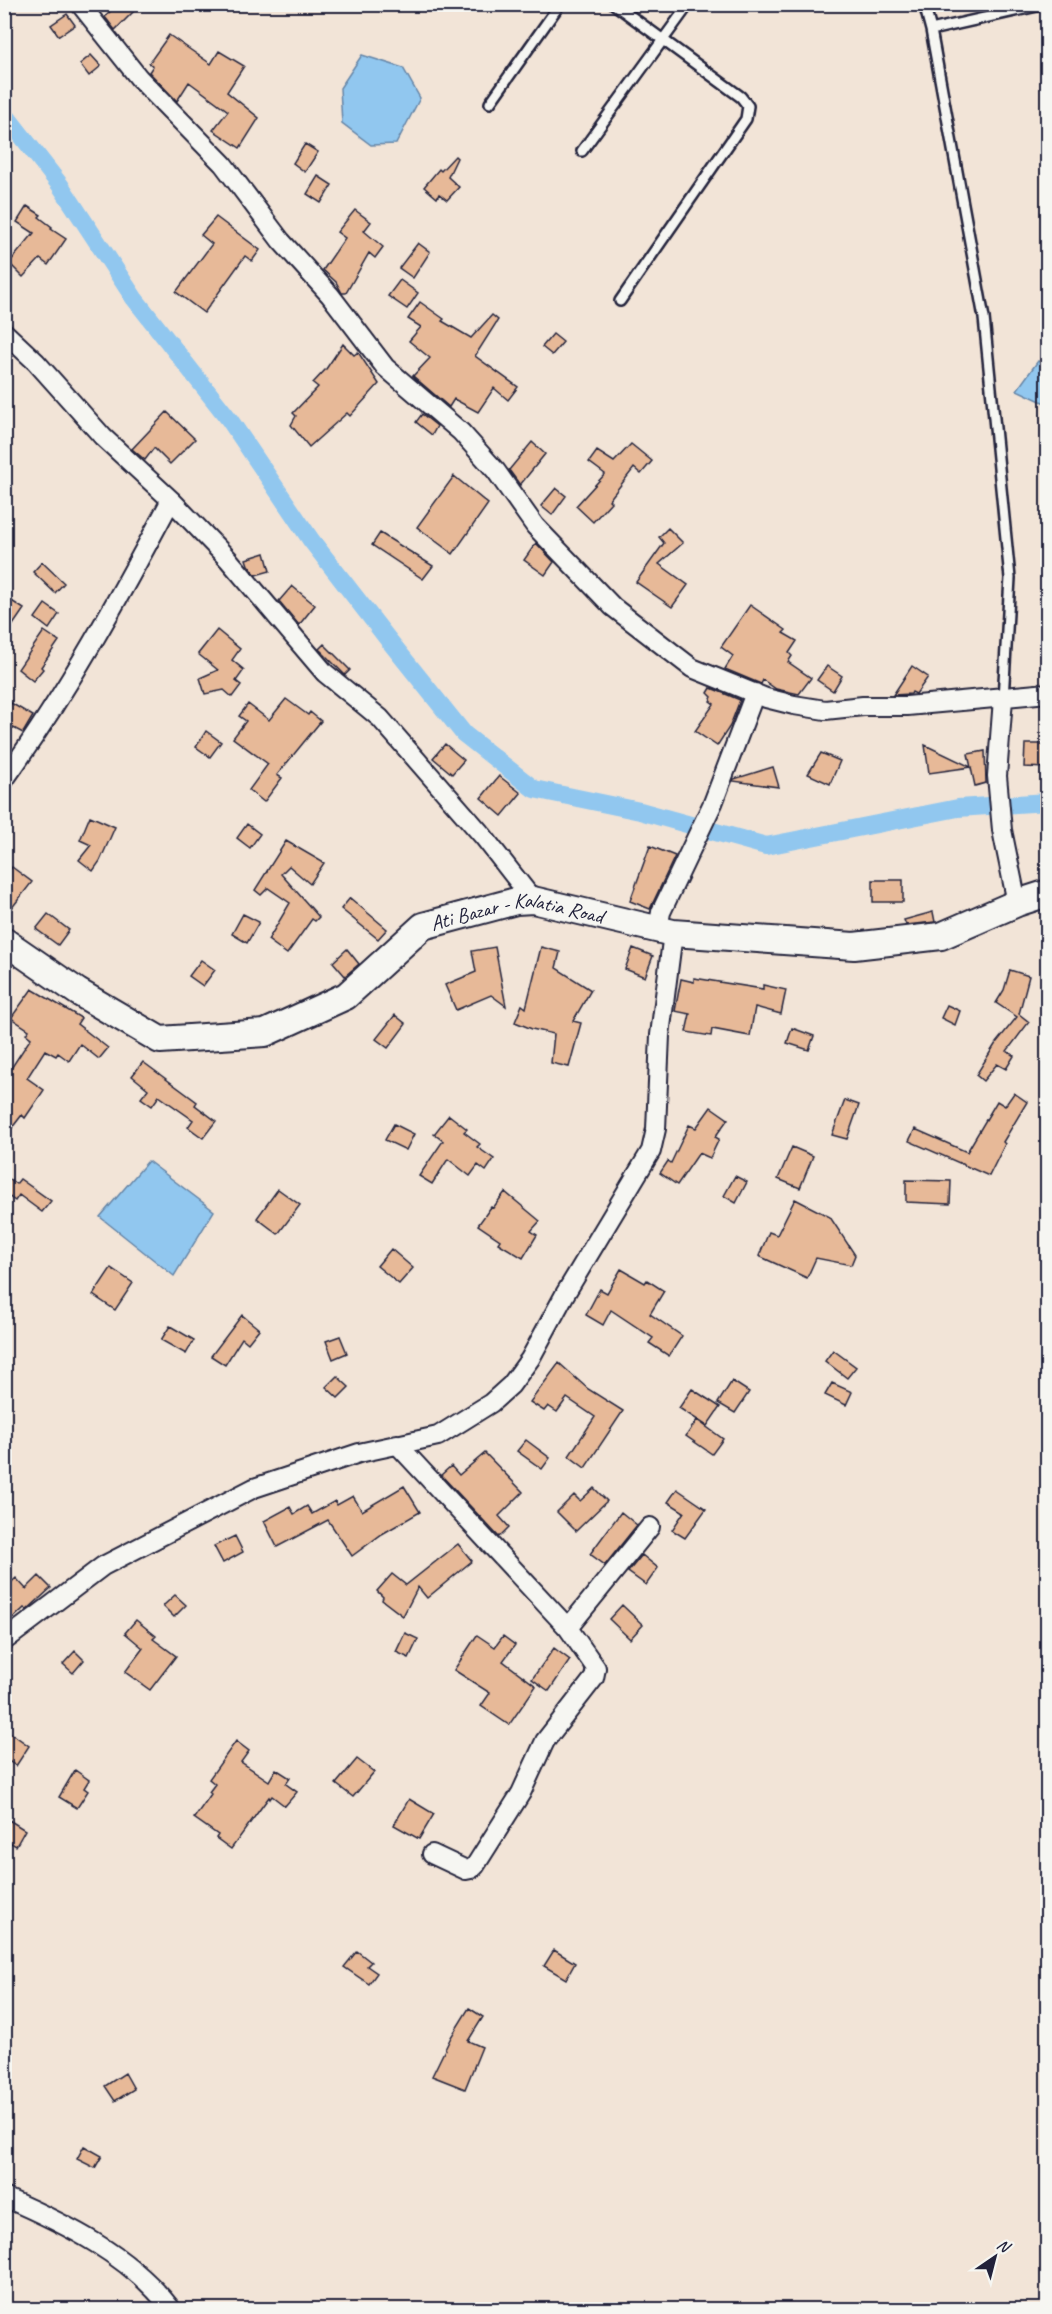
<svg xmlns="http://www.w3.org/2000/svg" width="1052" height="2314" viewBox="0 0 1052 2314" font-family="Caveat,sans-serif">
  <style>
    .water { fill: #91c7ef; stroke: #6585a7; stroke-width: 1.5 }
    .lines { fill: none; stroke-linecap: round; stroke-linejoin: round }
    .canal { stroke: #91c7ef; stroke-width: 18 }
    .building { fill: #e7b998; stroke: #22223b; stroke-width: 1.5 }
    .lane-casing { stroke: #22223b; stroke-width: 14 }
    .street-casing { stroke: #22223b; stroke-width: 22 }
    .secondary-casing { stroke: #22223b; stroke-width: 30 }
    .lane { stroke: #f6f6f2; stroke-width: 9 }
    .street { stroke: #f6f6f2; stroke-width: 18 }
    .secondary { stroke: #f6f6f2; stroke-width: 26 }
    .labels { text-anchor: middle; stroke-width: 5; stroke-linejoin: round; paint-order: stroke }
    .street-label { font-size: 21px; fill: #22223b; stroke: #f6f6f2 }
  </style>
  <rect width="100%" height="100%" fill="#f2e4d7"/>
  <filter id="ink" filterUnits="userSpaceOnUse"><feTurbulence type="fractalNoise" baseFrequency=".0167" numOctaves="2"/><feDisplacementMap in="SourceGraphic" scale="12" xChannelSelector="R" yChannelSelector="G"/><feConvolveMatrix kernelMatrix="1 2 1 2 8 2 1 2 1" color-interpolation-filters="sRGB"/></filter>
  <g filter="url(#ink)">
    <path class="water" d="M362 55 403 68 420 98 396 144 371 145 342 123 340 88Z
      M1038 361 1047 365V404L1017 390Z
      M148 1161 214 1211 174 1276 100 1217Z"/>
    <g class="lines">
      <path class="canal" d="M4 113 60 185 134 298 229 419 311 540 387 638 464 734 534 789 640 811 766 846 958 808 1048 802"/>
    </g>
    <path class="building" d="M117 4H141L115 30 105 17Z
      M67 14 75 25 59 36 51 25Z
      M169 35 211 64 219 51 244 66 227 92 259 118 240 148 213 130 228 111 189 82 177 101 149 72 153 66 149 63Z
      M91 55 101 66 89 76 80 64Z
      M305 144 318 152 305 172 293 163Z
      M455 156 457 158 448 177 459 187 447 200 439 194 437 198 424 187 439 169 441 171Z
      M318 176 332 185 321 203 307 194Z
      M27 206 41 215 39 217 52 227 51 229 66 239 48 265 40 259 23 277 9 263 34 233 17 222Z
      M355 210 371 222 364 231 383 247 375 258 369 253 346 293H342L336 282 323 270 345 238 337 232Z
      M216 217 260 250 252 261 245 256 204 313 176 292 212 244 201 235Z
      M418 243 430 252 413 278 399 268Z
      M400 280 418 293 407 309 388 296Z
      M420 302 444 319 442 321 471 338 492 315 498 320 475 356 518 387 508 400 494 388 478 412 454 399 449 407 413 376 430 358 409 341 421 327 408 319Z
      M553 334 563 342 552 355 542 347Z
      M343 344 354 355 358 352 379 384 350 416 347 413 309 447 291 425 296 416 293 413 318 387 313 383 326 369Z
      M167 412 195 439 170 464 154 448 145 460 132 449Z
      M422 414 437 426 432 435 416 422Z
      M532 442 545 454 520 485 509 470Z
      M631 444 652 461 641 474 634 468 609 500 611 502 593 522 576 506 605 474 589 462 597 451 614 462Z
      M454 476 488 504 453 554 417 527Z
      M556 488 566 496 552 515 541 506Z
      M668 528 683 543 659 564 688 585 672 607 636 582 664 543 659 537Z
      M380 533 433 566 423 579 372 545Z
      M536 543 554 562 545 575 524 560Z
      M265 553 270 571 256 575 248 565 246 559Z
      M42 562 64 583 55 593 33 572Z
      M292 586 315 605 299 625 279 601Z
      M4 596 24 609 4 638Z
      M45 604 59 614 49 629 35 618Z
      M750 605 786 630 783 633 797 641 789 653 792 656 788 662 811 678 799 694 776 689 763 680 761 684 725 669 733 656 721 647Z
      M217 630 240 649 232 660 244 670 236 681 241 685 232 697 224 690 205 694 200 678 218 670 198 654Z
      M44 631 59 641 41 667 43 669 33 681 18 669Z
      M324 644 350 670 345 675 319 649Z
      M827 666 842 676 833 691 817 680Z
      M912 666 928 677 916 694 912 692 911 694 893 695Z
      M711 688 740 700 730 726 717 746 695 731 714 704 710 701 712 697 708 693Z
      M4 699 33 716 23 733 4 723Z
      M286 699 308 715 310 712 321 721 277 775 282 778 264 802 249 790 268 764 233 738 246 721 239 716 248 704 269 720Z
      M206 731 221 742 210 757 196 747Z
      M445 744 464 760 452 774 433 758Z
      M1025 744H1047V768L1024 767Z
      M925 745 971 767 929 773Z
      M985 751 986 783 975 786 968 754Z
      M821 753 840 761 830 784 808 774Z
      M773 767 779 787 733 781 734 779Z
      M499 776 521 793 502 816 481 798Z
      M90 816 115 827 100 861 93 871 79 860 91 845 80 840Z
      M247 824 260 834 250 848 237 838Z
      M286 841 324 863 310 884 289 866 281 874 319 917 315 921 312 919 287 954 268 940 290 903 268 888 261 895 255 890Z
      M650 846 675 856 650 909 630 901Z
      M12 867 32 882 4 918V876Z
      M873 880H903V902H873Z
      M350 898 387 929 378 939 341 909Z
      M933 912 935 922 906 925 904 920Z
      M48 914 69 930 58 945 36 929Z
      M243 914 259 922 247 943 232 934Z
      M495 947 506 1006 491 995 456 1010 445 985 476 972 472 951Z
      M541 947 560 952 556 968 591 990 573 1021 581 1023 569 1067 551 1063 554 1034 532 1029 515 1022 522 1005 526 1008Z
      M633 948 653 956 645 977 625 969Z
      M347 949 359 964 345 976 333 962Z
      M201 960 215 970 203 986 189 976Z
      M1010 970 1029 976 1019 1014 1029 1022 1007 1051 1014 1056 1006 1069 997 1064 983 1081 976 1075 996 1043 1017 1017 996 1003 1004 990Z
      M694 978 763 989V985L786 990 781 1014 755 1007 750 1036 712 1029 711 1036 686 1032 690 1014 675 1011 681 979 694 982Z
      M32 989 81 1018 77 1024 108 1048 99 1059 80 1044 69 1061 58 1053 56 1056 45 1050 27 1078 44 1090 25 1118 22 1115 4 1138V1079L31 1038 26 1034 29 1030 11 1018Z
      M947 1005 960 1011 955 1025 941 1018Z
      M395 1015 406 1024 388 1048 376 1039Z
      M792 1028 814 1036 809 1050 787 1043Z
      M143 1062 197 1102 195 1105 216 1121 203 1138 188 1127 193 1120 159 1096 152 1106 141 1098 148 1089 132 1076Z
      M1014 1093 1027 1102 1003 1142 1005 1144 989 1176 909 1141 915 1129 967 1152 997 1101 1005 1106Z
      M845 1100 859 1105 847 1139 832 1135Z
      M711 1107 728 1119 715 1137 719 1139 710 1158 699 1153 677 1185 660 1173 668 1161 671 1163 689 1125 696 1128Z
      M449 1115 467 1129 464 1132 480 1144 477 1147 494 1159 486 1171 478 1165 470 1176 448 1159 432 1184 419 1176 443 1141 434 1134Z
      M394 1124 414 1134 406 1150 385 1140Z
      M792 1147 813 1156 800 1188 778 1179Z
      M4 1175 16 1184 20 1179 51 1201 42 1212 19 1195 15 1201 4 1193Z
      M735 1176 747 1182 736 1203 724 1196Z
      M906 1180 951 1181 950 1204 906 1202Z
      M278 1189 300 1205 278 1234 257 1218Z
      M505 1192 540 1221 531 1231 537 1235 523 1258 498 1243 500 1240 478 1225 491 1207 493 1208Z
      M795 1199 830 1217 855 1255 851 1265 816 1258 807 1278 759 1256 769 1232 777 1235Z
      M391 1249 413 1268 399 1284 377 1266Z
      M111 1268 133 1283 115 1310 93 1295Z
      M621 1269 645 1283 647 1280 664 1291 650 1314 682 1336 669 1356 649 1343 653 1338 611 1310 603 1325 586 1315 600 1289 607 1293Z
      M242 1315 259 1329 248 1343 242 1338 225 1365 211 1356Z
      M170 1326 194 1340 186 1354 161 1340Z
      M340 1336 347 1353 333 1359 326 1341Z
      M833 1350 856 1367 847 1378 825 1361Z
      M559 1363 588 1389 623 1411 585 1468 569 1456 595 1417 567 1398 557 1412 548 1406 544 1411 530 1402Z
      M337 1376 349 1387 338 1398 326 1387Z
      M732 1381 749 1392 735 1413 718 1403Z
      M832 1383 852 1392 846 1405 825 1395Z
      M692 1389 720 1407 707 1426 679 1408Z
      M697 1420 723 1439 712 1454 686 1436Z
      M526 1440 550 1458 542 1469 517 1451Z
      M485 1453 523 1492 499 1516 509 1527 499 1537 441 1475 451 1466 459 1475Z
      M404 1486 420 1512 382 1534 352 1556 328 1520 277 1547 264 1521 290 1507 294 1514 307 1506 312 1514 335 1501 337 1505 353 1496 362 1511Z
      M594 1488 607 1501 576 1531 557 1512 574 1495 580 1501Z
      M677 1489 706 1509 685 1538 672 1530 684 1512 668 1502Z
      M621 1512 637 1525 605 1565 590 1554Z
      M235 1536 243 1552 223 1563 214 1546Z
      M458 1544 472 1561 427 1598 418 1587 403 1616 382 1600 383 1597 377 1591 392 1574 406 1585Z
      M642 1555 658 1568 646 1585 628 1572Z
      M39 1576 51 1588 27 1610 24 1608 4 1627V1589L16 1578 26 1589Z
      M175 1595 186 1605 174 1617 163 1606Z
      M622 1605 643 1625 630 1639 609 1619Z
      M136 1620 156 1636 153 1639 176 1656 150 1690 125 1672 143 1648 125 1633Z
      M405 1633 418 1639 409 1658 396 1652Z
      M477 1635 495 1647 503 1636 515 1645 503 1661 536 1686 509 1725 481 1706 490 1693 454 1670Z
      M554 1648 570 1660 549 1691 532 1679Z
      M75 1651 84 1660 73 1673 63 1664Z
      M4 1728 29 1746 16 1766 4 1758Z
      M236 1741 249 1751 241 1762 269 1781 276 1769 290 1778 286 1784 297 1792 285 1806 272 1796 270 1799 269 1797 231 1849 216 1838 218 1835 194 1818 211 1794 209 1792 215 1784 209 1779Z
      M357 1759 374 1772 353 1797 336 1784Z
      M75 1770 89 1780 84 1788 88 1791 77 1808 59 1797Z
      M409 1799 434 1814 419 1839 394 1825Z
      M9 1820 25 1830 16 1846 4 1839V1827Z
      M554 1950 575 1963 566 1979 544 1966Z
      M357 1951 371 1962 367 1966 377 1973 369 1984 344 1967Z
      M469 2008 483 2017 468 2041 482 2047 465 2089 432 2076 451 2037Z
      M125 2073 134 2089 115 2101 105 2086Z
      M84 2146 102 2156 95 2168 77 2159Z"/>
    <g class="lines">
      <g class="lane-casing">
        <path id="lane" d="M614 4 741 97 748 106 746 119 620 301
          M924 4 931 30 984 318 1010 578 1003 699
          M931 30 1046 4
          M490 103 560 4
          M582 151 689 4"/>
      </g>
      <g class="street-casing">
        <path id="street" d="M80 4 139 78 223 164 281 241 330 295 385 367 461 432 496 471 535 526 613 607 692 668 766 698 794 705 825 710 863 706H907L1048 693
          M4 332 36 362 103 437 171 500 228 559 325 673 380 718 483 836 533 900
          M1003 699 997 776 1002 830 1017 903
          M4 780C68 691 120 596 171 500
          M658 930 661 912 713 803 755 693
          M397 1444 568 1628 650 1527
          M4 1641 103 1566 254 1488 359 1453 438 1436 491 1403 511 1385 530 1359 565 1294 651 1151 656 1129 660 1035 673 933
          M432 1854 466 1870 471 1869 475 1866 521 1793 545 1741 594 1678 596 1668 568 1628
          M4 2197C66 2224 130 2255 172 2310"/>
      </g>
      <g class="secondary-casing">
        <g id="secondary">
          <path id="s1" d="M4 941 78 992 160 1040 265 1033 346 996 423 926 516 901 533 900 673 933 854 946 941 936 1017 903 1048 893"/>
        </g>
      </g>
      <use href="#lane" class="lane"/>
      <use href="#street" class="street"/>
      <use href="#secondary" class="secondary"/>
    </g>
  </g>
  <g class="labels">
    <g class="street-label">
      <text dy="7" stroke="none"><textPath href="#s1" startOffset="580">Ati Bazar - Kalatia Road</textPath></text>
    </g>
  </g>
  <rect width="1052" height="2314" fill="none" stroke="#f6f6f2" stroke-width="24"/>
  <rect x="12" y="12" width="1028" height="2290" fill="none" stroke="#22223b" stroke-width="2" filter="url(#ink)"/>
  <g transform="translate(995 2257) rotate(35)" stroke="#f6f6f2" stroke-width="4.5" paint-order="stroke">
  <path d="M0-4.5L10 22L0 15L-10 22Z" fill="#22223b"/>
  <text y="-9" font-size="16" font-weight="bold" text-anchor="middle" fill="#22223b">N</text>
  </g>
</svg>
